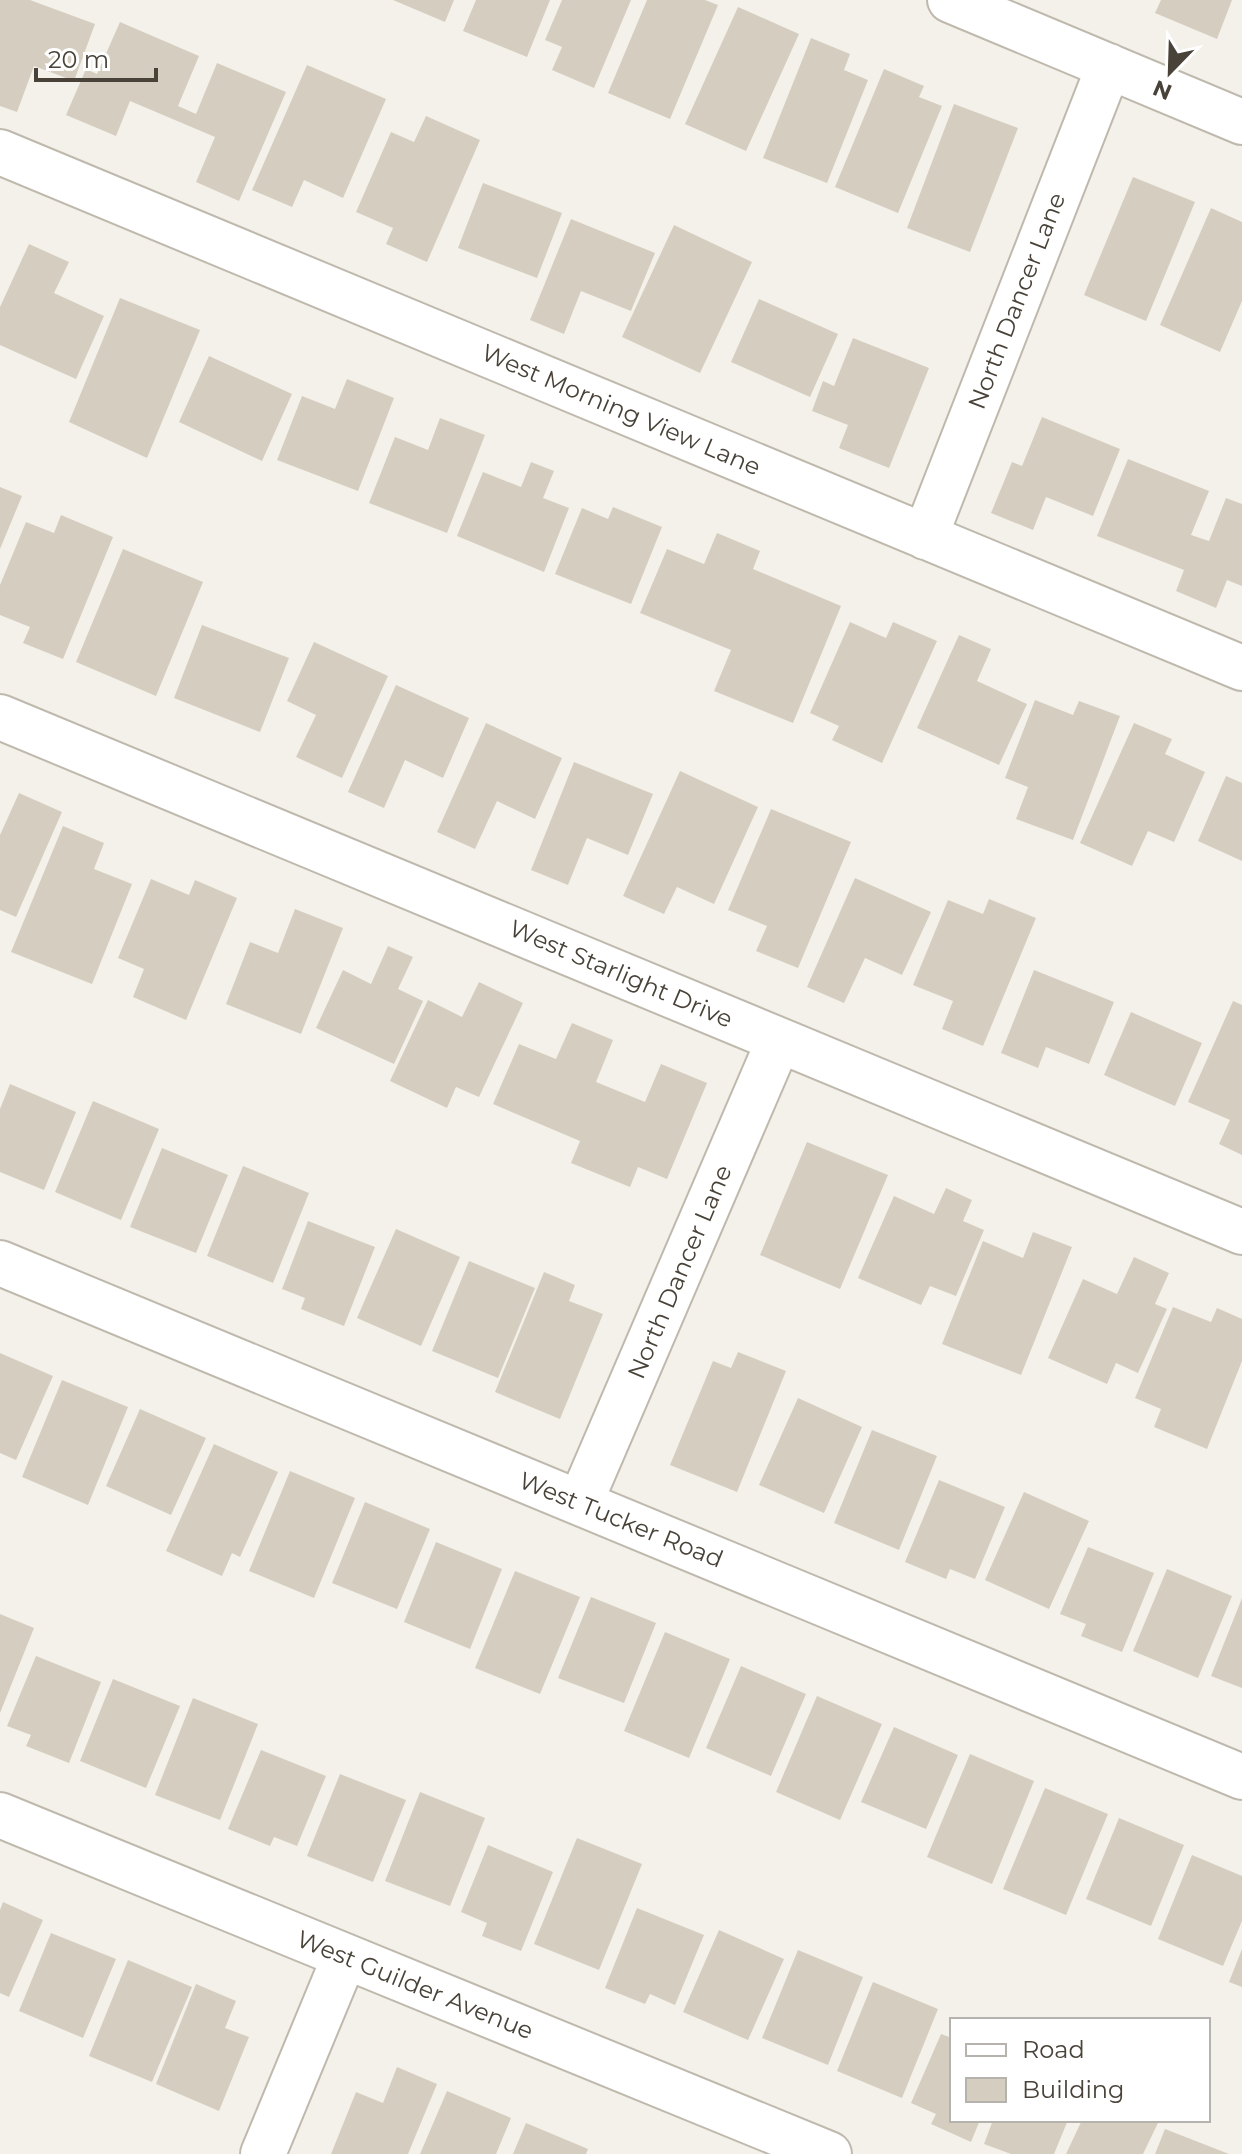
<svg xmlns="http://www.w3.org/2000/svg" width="1242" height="2154" viewBox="0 0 1242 2154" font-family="Montserrat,sans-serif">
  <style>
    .building { fill: #d5cec0 }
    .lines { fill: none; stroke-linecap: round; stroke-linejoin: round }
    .minor-casing { stroke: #bfb9ad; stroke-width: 48 }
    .minor { stroke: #fff; stroke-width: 44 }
    .labels { text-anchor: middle; stroke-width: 7; stroke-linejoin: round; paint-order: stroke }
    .street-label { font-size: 24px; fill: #484238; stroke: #fff }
  </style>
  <rect width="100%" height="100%" fill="#f4f1ea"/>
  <path class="building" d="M0 0H30L95 24 74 81 34 66 17 112 0 106Z
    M393 0H454L445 22Z
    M476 0H550L527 57 463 31Z
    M562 0H631L594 88 552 70 562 47 545 40Z
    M647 0H705L718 5 670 119 608 93Z
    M1161 0H1232L1217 39 1155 13Z
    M738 7 799 34 746 151 685 124Z
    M120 22 199 56 178 106 196 114 217 63 286 92 239 201 196 182 215 137 130 101 116 136 66 115 86 69 97 74Z
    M811 38 850 54 844 70 868 80 827 183 763 158Z
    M307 65 386 99 343 198 304 180 292 207 252 190Z
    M884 69 924 86 919 97 942 106 898 213 835 187Z
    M954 104 1018 128 970 252 907 228Z
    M426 116 480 140 427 262 386 244 393 228 356 212 391 132 414 142Z
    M1133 177 1195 202 1146 321 1084 295Z
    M483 183 562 213 537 278 458 248Z
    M1211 208 1242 222V301L1220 352 1160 325Z
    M571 219 655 253 631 311 581 291 564 334 530 320Z
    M674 225 752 262 700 373 622 337Z
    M29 244 69 262 54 293 104 316 76 379 0 345V307Z
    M120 298 200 330 147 458 69 422Z
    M759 299 838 334 810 397 731 362Z
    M853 338 929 368 889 468 839 448 848 425 812 411 823 381 834 386Z
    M209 356 292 394 262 461 179 422Z
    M347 379 394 398 358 491 277 460 302 396 335 409Z
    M1042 417 1120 449 1093 516 1046 497 1033 530 991 513 1012 462 1022 466Z
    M440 418 485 435 447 533 369 503 395 437 428 450Z
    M1128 459 1209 491 1191 535 1209 541 1226 498 1242 504V586L1227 580 1216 608 1176 591 1184 570 1097 536Z
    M531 462 554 471 543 498 569 508 544 572 457 536 483 472 521 487Z
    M0 487 22 496 0 549Z
    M613 507 662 527 631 604 555 574 582 508 608 519Z
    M61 515 113 537 63 659 23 643 30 627 0 615V585L26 522 54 533Z
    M717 533 760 551 753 569 841 606 793 723 714 691 731 650 640 613 667 549 704 564Z
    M123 549 203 582 156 696 76 662Z
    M850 622 886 638 893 622 937 641 882 763 832 740 839 726 810 713Z
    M202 625 289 658 260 732 174 698Z
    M959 635 991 649 977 681 1027 704 999 765 917 728Z
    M314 642 388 676 342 778 296 757 316 715 287 701Z
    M396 685 469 718 443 778 405 760 384 808 348 792Z
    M1035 700 1073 715 1079 701 1120 716 1073 840 1016 819 1028 787 1005 778Z
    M486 723 562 758 535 819 497 801 475 849 437 832Z
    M1134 723 1172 739 1165 754 1205 772 1174 842 1148 831 1132 866 1080 843Z
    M574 762 653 794 628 855 587 838 568 885 531 870Z
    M680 771 758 807 714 904 677 887 664 914 623 896Z
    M1226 776 1242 783V861L1198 841Z
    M19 793 62 812 16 917 0 910V835Z
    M771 809 851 842 798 968 756 951 767 926 728 910Z
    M63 826 104 843 94 869 132 884 92 984 11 952Z
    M855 878 931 912 902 975 865 958 844 1003 807 987Z
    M151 879 189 895 195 880 237 898 186 1020 133 997 144 969 118 958Z
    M989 899 1036 918 983 1046 942 1029 953 1001 913 985 948 900 983 914Z
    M295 909 343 928 301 1034 226 1004 250 942 278 953Z
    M388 946 413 957 398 989 423 1001 394 1064 316 1028 343 970 371 984Z
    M1034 970 1114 1002 1089 1064 1046 1047 1038 1068 1001 1053Z
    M479 982 523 1003 479 1097 456 1087 447 1108 390 1081 428 1000 462 1017Z
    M1233 1001 1242 1005V1155L1219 1144 1230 1120 1188 1102Z
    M1131 1012 1202 1043 1175 1106 1104 1075Z
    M572 1023 613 1040 596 1082 645 1102 661 1064 707 1083 667 1179 638 1167 630 1187 571 1163 580 1141 493 1104 519 1044 556 1059Z
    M10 1084 76 1112 44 1190 0 1172V1109Z
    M93 1101 159 1129 121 1220 55 1192Z
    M807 1142 888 1175 840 1289 760 1255Z
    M162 1148 228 1175 196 1253 130 1227Z
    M243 1166 309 1193 273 1283 207 1256Z
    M946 1188 972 1200 963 1221 984 1230 956 1296 930 1286 921 1305 858 1278 894 1196 934 1214Z
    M308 1221 375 1247 344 1326 301 1309 305 1298 282 1289Z
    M396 1229 460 1257 421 1346 357 1318Z
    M1033 1232 1072 1247 1021 1375 942 1344 983 1241 1023 1258Z
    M1134 1257 1169 1273 1155 1304 1167 1309 1138 1373 1116 1363 1107 1384 1048 1358 1083 1279 1117 1294Z
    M469 1261 535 1288 498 1378 432 1351Z
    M544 1272 575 1285 569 1301 603 1314 560 1419 495 1392Z
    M1173 1307 1211 1322 1217 1308 1242 1319V1361L1207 1449 1154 1427 1161 1409 1135 1398Z
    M738 1352 786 1371 737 1492 670 1465 713 1361 731 1368Z
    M0 1353 53 1376 16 1460 0 1453Z
    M62 1380 128 1407 88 1505 22 1477Z
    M798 1398 862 1427 824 1513 759 1485Z
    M140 1409 206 1438 171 1515 106 1486Z
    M872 1430 937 1456 899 1550 834 1523Z
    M214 1444 278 1472 240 1557 232 1553 222 1576 166 1551Z
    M290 1471 355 1498 314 1598 249 1571Z
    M939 1480 1005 1507 975 1579 950 1569 946 1579 905 1562Z
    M1024 1492 1089 1521 1049 1609 985 1580Z
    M365 1502 430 1529 397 1609 332 1583Z
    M436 1542 502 1569 470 1649 404 1622Z
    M1088 1547 1154 1573 1122 1652 1081 1636 1086 1624 1060 1614Z
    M1167 1569 1232 1596 1198 1678 1133 1651Z
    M515 1571 580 1597 540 1694 475 1668Z
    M591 1597 656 1623 624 1703 558 1678Z
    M1242 1598V1688L1211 1676Z
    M0 1614 34 1628 0 1713Z
    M665 1632 730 1659 689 1758 624 1731Z
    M36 1656 101 1682 69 1763 26 1746 31 1735 7 1726Z
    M741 1666 806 1694 771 1776 706 1748Z
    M113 1679 180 1706 146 1788 80 1761Z
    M817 1696 882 1724 840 1820 776 1792Z
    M193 1698 258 1724 220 1820 155 1795Z
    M894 1727 958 1755 926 1829 861 1802Z
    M261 1750 326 1776 297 1846 274 1837 270 1846 228 1829Z
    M970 1754 1034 1781 992 1884 927 1857Z
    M340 1774 406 1800 373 1882 307 1856Z
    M1045 1788 1108 1814 1066 1915 1003 1889Z
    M420 1792 485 1818 450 1906 385 1881Z
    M1119 1818 1184 1845 1151 1926 1086 1899Z
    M577 1838 642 1864 599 1970 534 1944Z
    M488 1845 553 1872 521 1951 482 1936 487 1923 461 1912Z
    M1192 1855 1242 1876V1921L1223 1966 1158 1939Z
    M3 1902 43 1920 9 1997 0 1993V1910Z
    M637 1908 704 1935 675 2005 650 1994 645 2004 605 1988Z
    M719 1930 784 1959 748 2040 683 2012Z
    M51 1933 116 1959 83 2038 19 2011Z
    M1242 1949V1987L1229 1982Z
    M798 1950 863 1977 828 2065 762 2038Z
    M128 1960 192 1987 152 2082 89 2056Z
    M873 1982 938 2009 902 2098 837 2071Z
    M196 1984 236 2001 225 2028 249 2037 219 2111 156 2084Z
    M941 2034 952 2038V2120H980L971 2142 931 2124 936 2114 911 2103Z
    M397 2067 437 2084 408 2154H331L356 2092 383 2103Z
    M447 2091 511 2118 496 2154H420Z
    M993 2120H1068L1054 2154H1011L984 2144Z
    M1082 2120H1150L1158 2123 1143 2154H1066Z
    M526 2123 588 2149 586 2154H513Z
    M1165 2129 1229 2154H1155Z"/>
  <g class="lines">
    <g class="minor-casing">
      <path id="minor" d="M950 0 1242 122
        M0 152 1242 668
        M925 537 1109 66
        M0 717 1242 1232
        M0 1263 1242 1777
        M580 1503 779 1040
        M0 1815 829 2154
        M263 2154 345 1956"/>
    </g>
    <use href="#minor" class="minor"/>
  </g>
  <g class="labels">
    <g class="street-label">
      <text transform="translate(1017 301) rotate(-69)" y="8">North Dancer Lane</text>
      <text transform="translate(621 410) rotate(23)" y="8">West Morning View Lane</text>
      <text transform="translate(621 974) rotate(23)" y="8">West Starlight Drive</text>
      <text transform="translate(680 1272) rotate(-67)" y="8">North Dancer Lane</text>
      <text transform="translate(621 1520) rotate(22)" y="8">West Tucker Road</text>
      <text transform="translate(415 1985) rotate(22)" y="8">West Guilder Avenue</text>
    </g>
  </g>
  <rect x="950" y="2018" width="260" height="104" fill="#ffffff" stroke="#b6b3af" stroke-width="2"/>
  <rect x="966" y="2044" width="40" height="12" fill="#ffffff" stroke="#b6b3af" stroke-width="2"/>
  <text x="1022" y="2058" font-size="24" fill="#484238">Road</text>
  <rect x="966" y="2078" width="40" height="24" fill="#d5cec0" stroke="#b6b3af" stroke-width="2"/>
  <text x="1022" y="2098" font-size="24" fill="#484238">Building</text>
  <g transform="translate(1170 72) rotate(203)" stroke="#ffffff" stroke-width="6" paint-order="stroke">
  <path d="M0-6L14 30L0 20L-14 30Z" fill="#484238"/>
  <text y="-12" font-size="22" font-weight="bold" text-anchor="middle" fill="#484238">N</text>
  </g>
  <path d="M36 68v12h120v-12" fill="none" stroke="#484238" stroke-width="4"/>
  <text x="48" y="68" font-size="24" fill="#484238" stroke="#ffffff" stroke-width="6" paint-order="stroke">20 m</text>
</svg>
